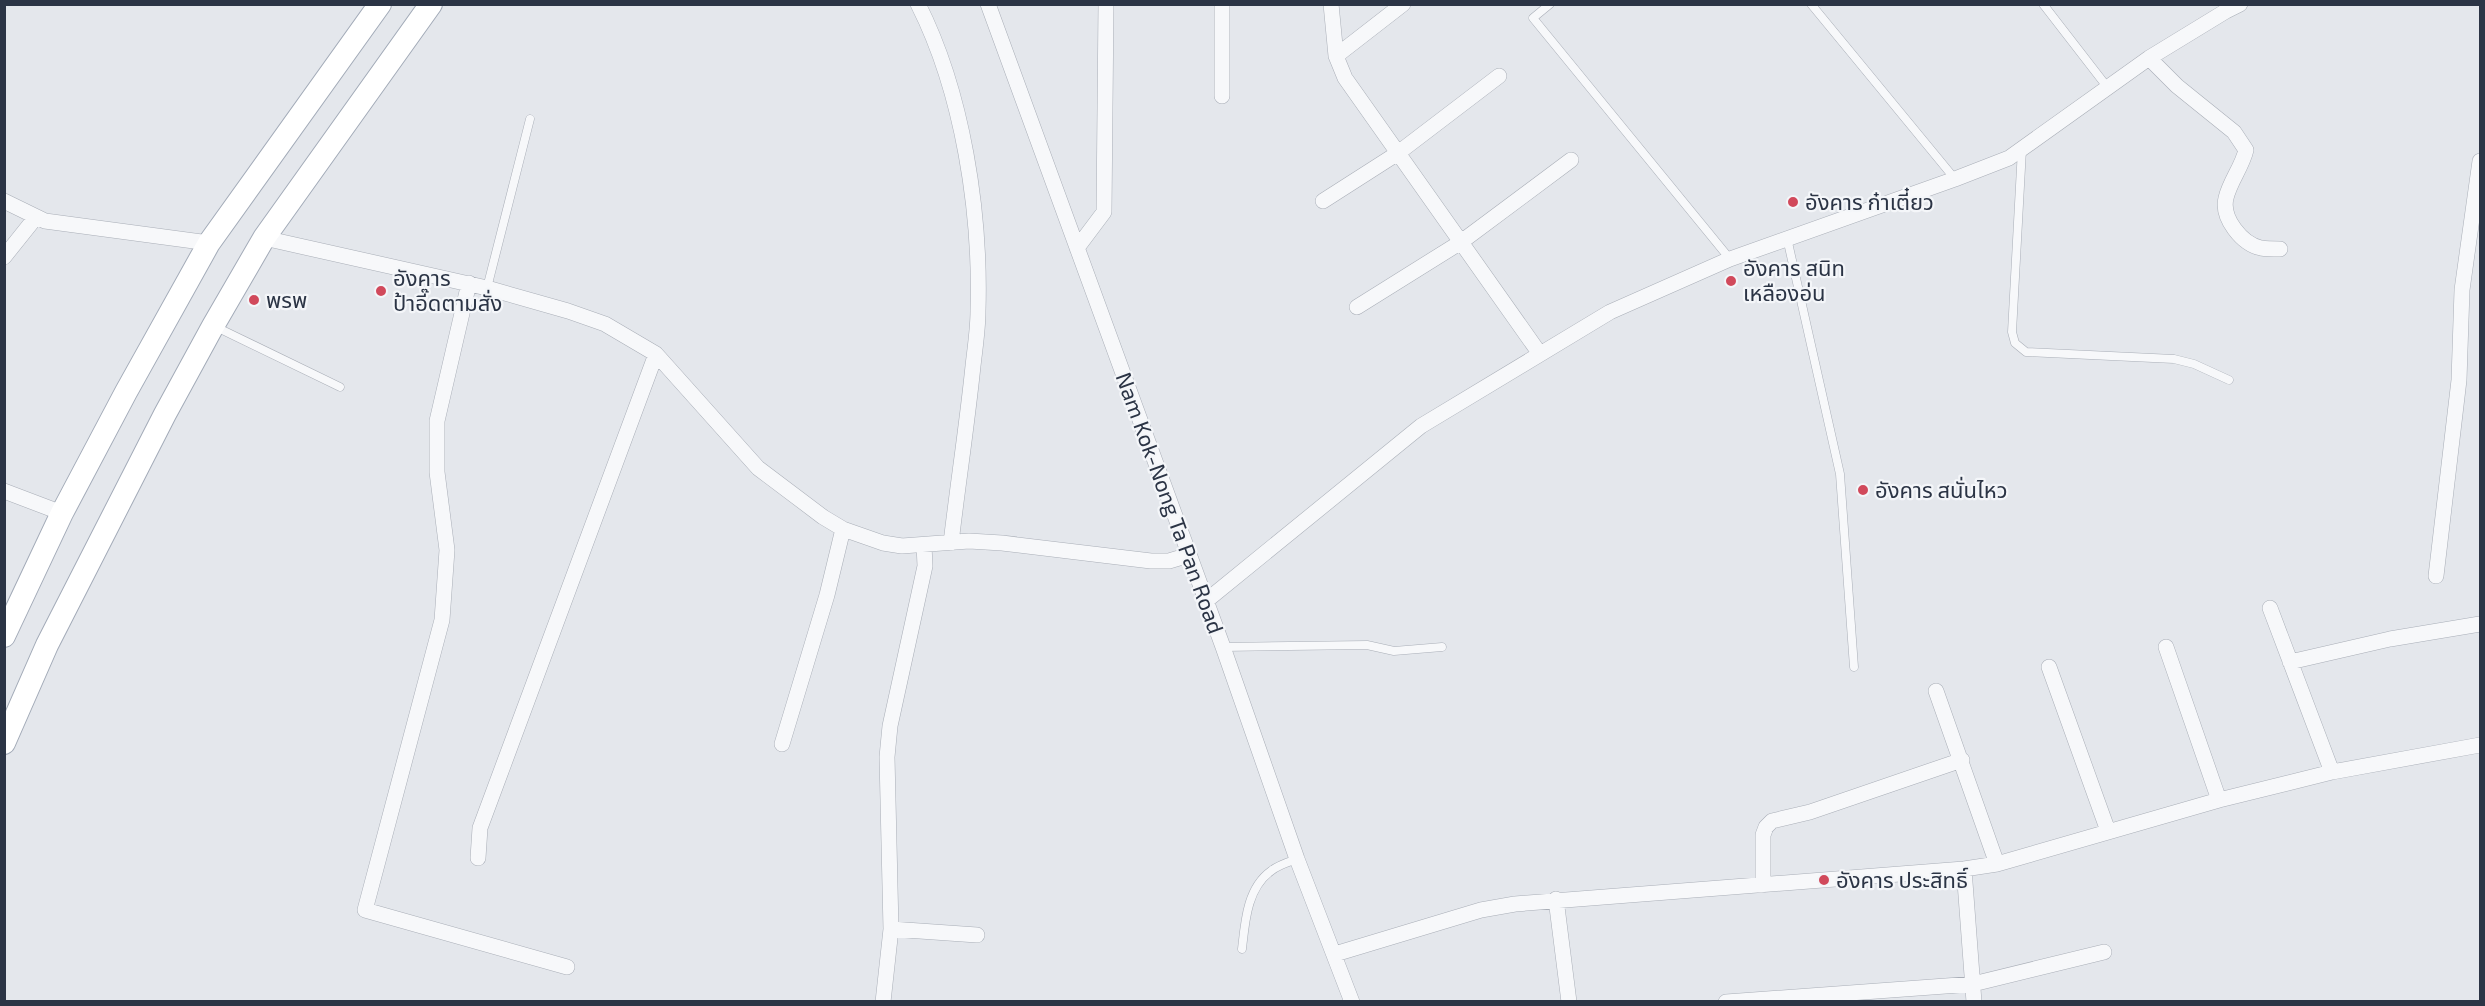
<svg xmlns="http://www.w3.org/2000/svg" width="2485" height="1006" viewBox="0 0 2485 1006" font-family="'Exo 2','Noto Sans Thai',sans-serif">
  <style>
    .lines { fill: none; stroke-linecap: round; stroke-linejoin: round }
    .lane-casing { stroke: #a9aeb7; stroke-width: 9 }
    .street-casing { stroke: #a9aeb7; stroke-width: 16 }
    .primary-casing { stroke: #a3abb8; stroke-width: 24 }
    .lane { stroke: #f7f8fa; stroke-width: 8 }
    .street { stroke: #f7f8fa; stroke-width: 15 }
    .primary { stroke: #fff; stroke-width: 22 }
    .poi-dot { fill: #d1495b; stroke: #f4f6f9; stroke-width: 2 }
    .labels { text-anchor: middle; stroke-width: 4.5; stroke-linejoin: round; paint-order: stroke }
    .poi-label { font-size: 22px; fill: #2b3445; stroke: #f4f6f9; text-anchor: start }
    .street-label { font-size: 22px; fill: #2b3445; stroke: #f4f6f9 }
  </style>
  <rect width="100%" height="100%" fill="#e4e7ec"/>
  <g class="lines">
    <g class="lane-casing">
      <path id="lane" d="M1550 4 1533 18 1730 259
        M1811 4 1955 179
        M2043 4 2108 88
        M2022 149 2012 332 2015 343 2026 352 2174 359 2194 364 2229 380
        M1787 238 1840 474 1854 667
        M487 288 530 119
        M214 326 340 387
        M1223 647 1367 645 1394 651 1442 647
        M1242 949C1245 922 1247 888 1271 871 1278 865 1289 862 1297 859"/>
    </g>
    <g class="street-casing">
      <path id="street" d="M918 4C963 93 981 212 978 311 978 329 975 348 973 366 967 425 958 483 951 543
        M988 4 1223 647 1297 859 1352 1002
        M1222 4V96
        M1331 4 1336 56 1345 78 1540 354
        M1336 56 1403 4
        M2149 58 2177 86 2234 132 2246 150C2242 167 2230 181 2226 198 2221 218 2242 244 2261 248 2267 249 2274 249 2280 249
        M4 201 45 221 209 243
        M1323 201 1398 153 1499 76
        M264 238 487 288 568 311 605 324 656 354 758 468 823 517 843 529 883 543 902 546 969 541 1002 543 1151 561H1169L1189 555
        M1077 248 1104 212 1106 4
        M4 257 36 217
        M469 283 437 421V472L447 550 442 620 365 910 567 967
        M1357 307 1461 242 1571 160
        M4 491 62 513
        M2436 576 2459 380 2462 290 2480 161
        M1206 601 1421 426 1610 312 1730 259 1955 179 2009 158 2149 58 2226 11 2240 4
        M2270 608 2332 772
        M2166 647 2219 800
        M2290 662 2390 639 2480 624
        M2049 667 2108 831
        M1936 691 1997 864
        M782 744 827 595 843 529
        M478 858 480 828 656 354
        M1964 869 1974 1002
        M1763 885V835L1766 827 1772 821 1810 812 1962 760
        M1556 899 1569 1002
        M891 929 977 935
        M1335 954 1481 910 1515 904 1964 869 1997 864 2219 800 2332 772 2480 745
        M883 1002 891 929 887 757 890 726 925 566 924 545
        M1726 1002 1973 984 2104 952"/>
    </g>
    <g class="primary-casing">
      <path id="primary" d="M4 636 62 513 126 392 209 243 380 4
        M4 743 47 645 165 414 213 326 264 238 431 4"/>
    </g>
    <use href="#lane" class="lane"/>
    <use href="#street" class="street"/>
    <use href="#primary" class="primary"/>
  </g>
  <g class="poi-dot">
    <circle cx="1793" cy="202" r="6"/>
    <circle cx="1731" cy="281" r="6"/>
    <circle cx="381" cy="291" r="6"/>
    <circle cx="254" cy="300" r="6"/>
    <circle cx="1863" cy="490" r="6"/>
    <circle cx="1824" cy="880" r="6"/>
  </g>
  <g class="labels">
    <g class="poi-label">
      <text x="1805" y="210">อังคาร ก๋าเตี๋ยว</text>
      <text x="1743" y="276">อังคาร สนิท<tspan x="1743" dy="25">เหลืองอ่น</tspan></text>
      <text x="393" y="286">อังคาร<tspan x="393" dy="25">ป้าอี๊ดตามสั่ง</tspan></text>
      <text x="266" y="308">พรพ</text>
      <text x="1875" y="498">อังคาร สนั่นไหว</text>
      <text x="1836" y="888">อังคาร ประสิทธิ์</text>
    </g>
    <g class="street-label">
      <text transform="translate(1170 503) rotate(70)" y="8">Nam Kok-Nong Ta Pan Road</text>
    </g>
  </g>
  <rect width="2485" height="1006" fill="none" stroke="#2b3445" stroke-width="12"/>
</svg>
